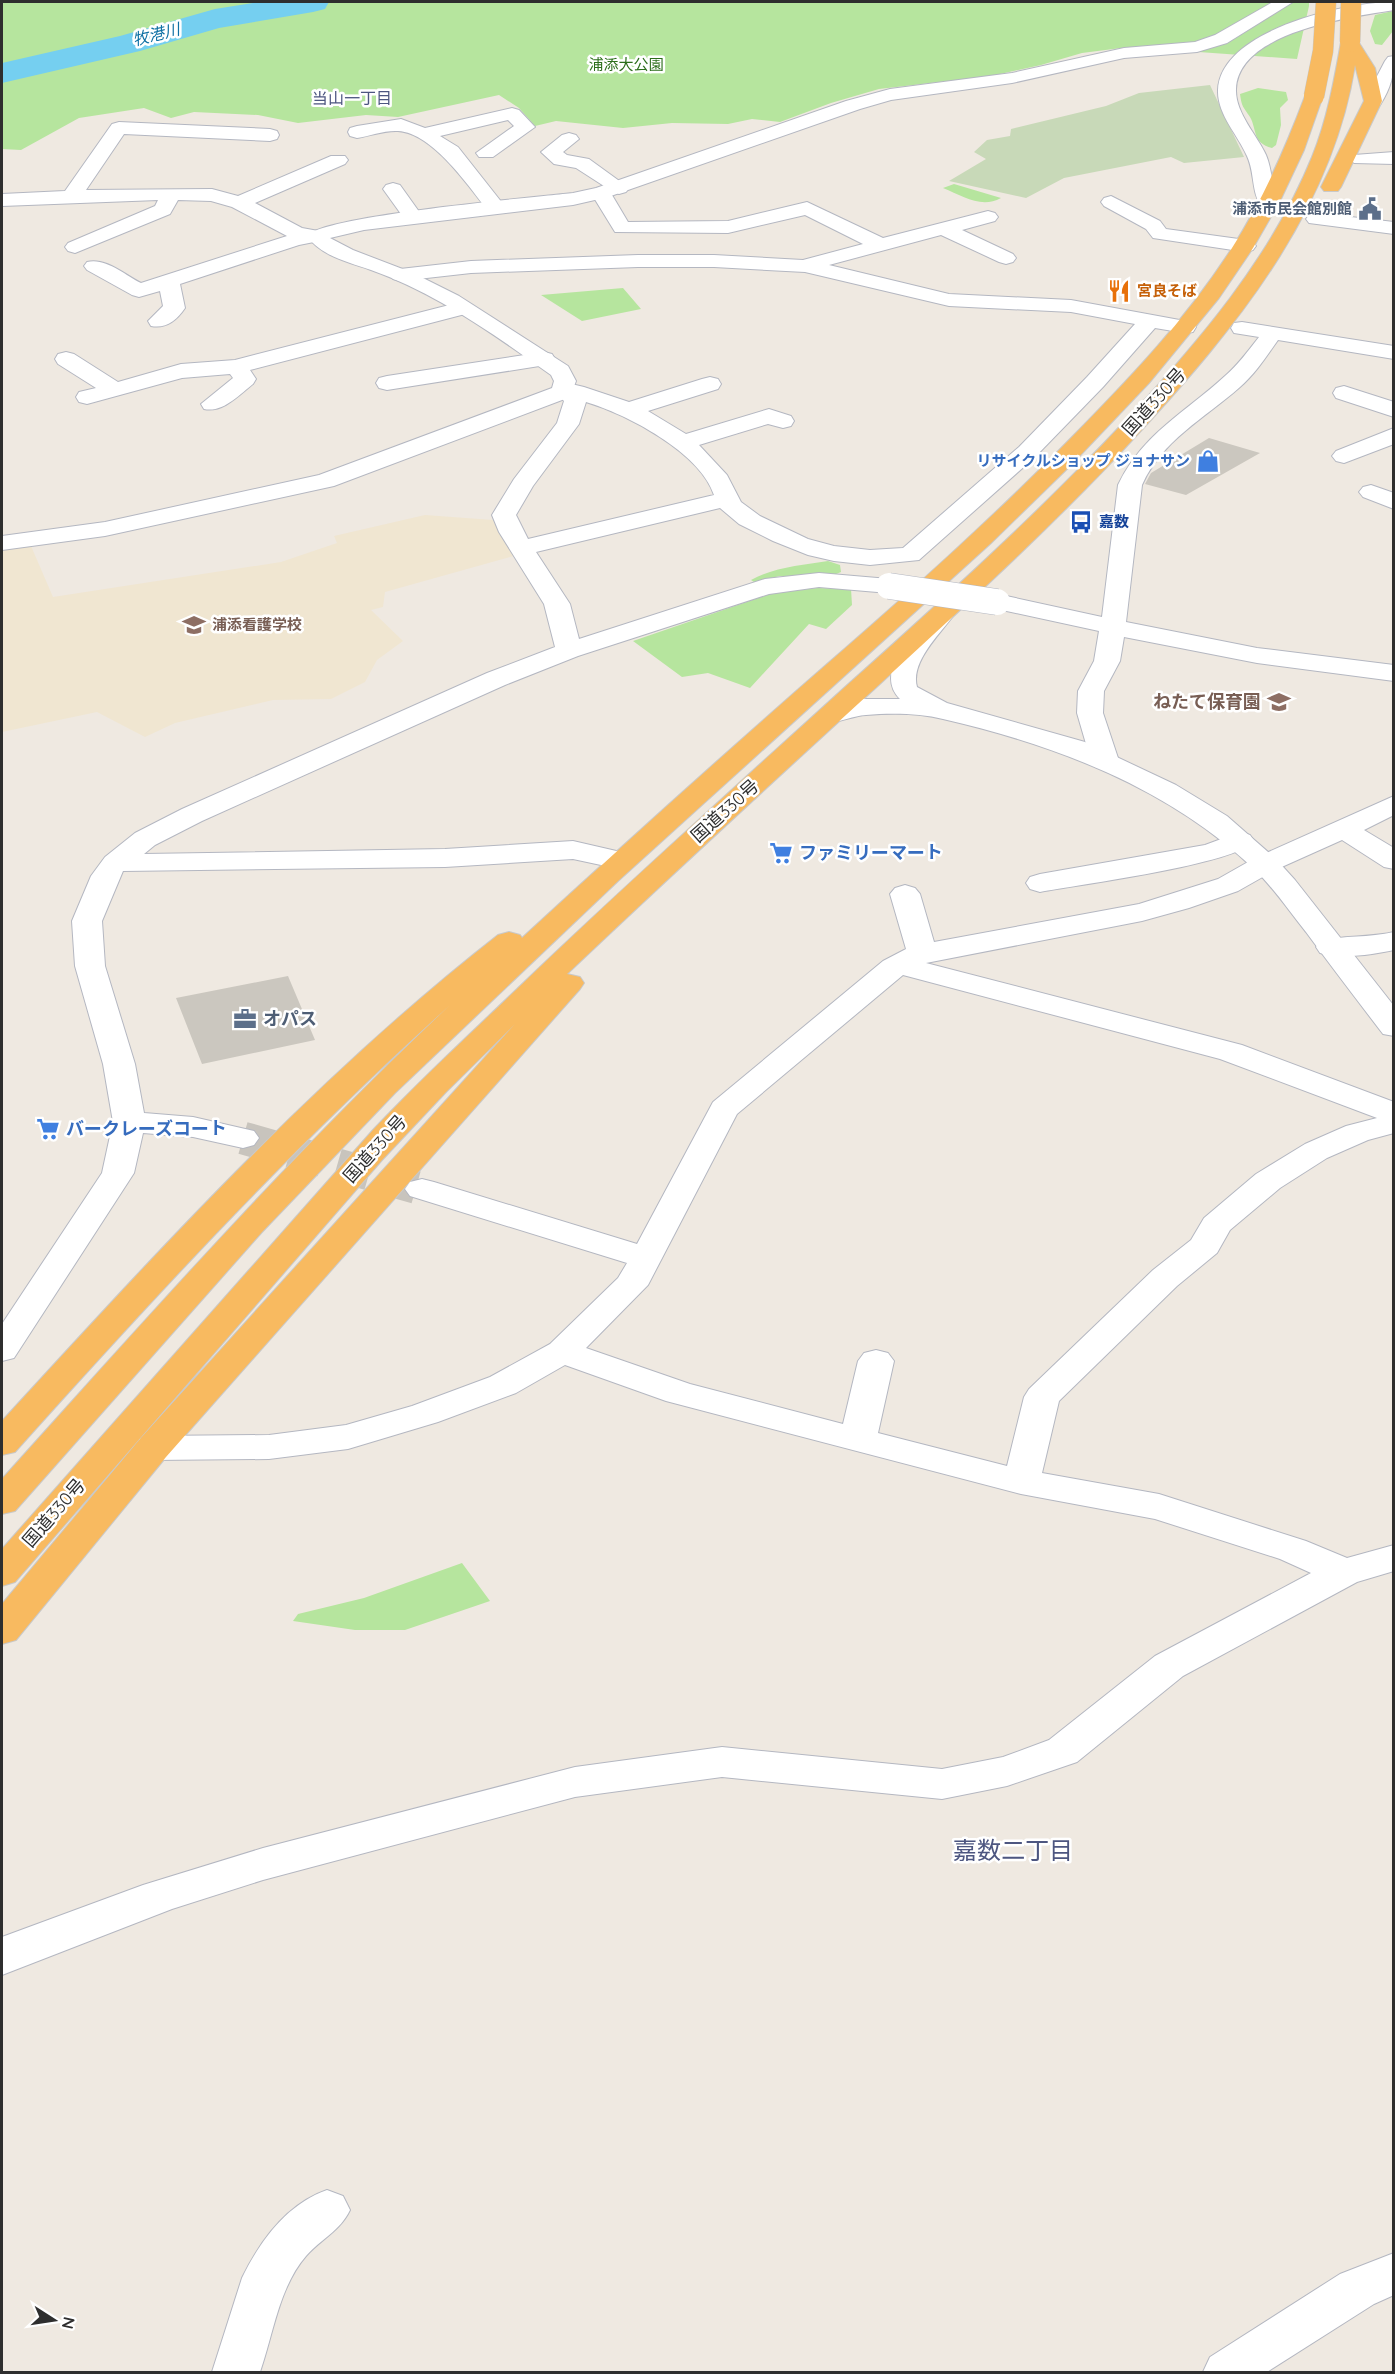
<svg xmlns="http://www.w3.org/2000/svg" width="1395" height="2374" viewBox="0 0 1395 2374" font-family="Quicksand,'Noto Sans JP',sans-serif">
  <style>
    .education { fill: #f0e6d1 }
    .green { fill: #b6e59e }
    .cemetery { fill: #c8d9b8 }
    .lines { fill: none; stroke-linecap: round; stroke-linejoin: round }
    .river { fill: #75cff0; fill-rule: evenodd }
    .building { fill: #cbc7bf }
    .minor-tunnel { stroke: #c8c4bd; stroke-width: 33; stroke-dasharray: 33 16; stroke-linecap: butt }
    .minor-casing { stroke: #b4b7c1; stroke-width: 2 }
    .tertiary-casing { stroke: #b4b7c1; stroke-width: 2 }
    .secondary-casing { stroke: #b4b7c1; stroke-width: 2 }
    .trunk-casing { stroke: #c9c9c9; stroke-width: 2 }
    .minor { fill: #fff; fill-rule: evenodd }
    .tertiary { fill: #fff; fill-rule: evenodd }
    .secondary { fill: #fff; fill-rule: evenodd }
    .trunk { fill: #f8ba60; fill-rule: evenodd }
    .minor-bridge-casing { stroke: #b4b7c1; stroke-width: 27; stroke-linecap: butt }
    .trunk-bridge-casing { stroke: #c9c9c9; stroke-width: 21; stroke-linecap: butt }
    .minor-bridge { stroke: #fff; stroke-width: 26 }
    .trunk-bridge { stroke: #f8ba60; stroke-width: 20 }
    .labels { text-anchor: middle; stroke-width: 5; stroke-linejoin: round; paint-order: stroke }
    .far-park-label { font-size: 15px; fill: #2c6e1b; stroke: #fff }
    .far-service-label { font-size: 15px; font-weight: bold; fill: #4e5e75; stroke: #fff; text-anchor: end }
    .far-food-label { font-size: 15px; font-weight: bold; fill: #c56008; stroke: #fff; text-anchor: start }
    .far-shop-label { font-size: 15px; font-weight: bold; fill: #366cbe; stroke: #fff; text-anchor: end }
    .far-transit-label { font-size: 15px; font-weight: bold; fill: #164399; stroke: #fff; text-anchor: start }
    .far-education-label { font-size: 15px; font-weight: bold; fill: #785e54; stroke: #fff; text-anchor: start }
    .far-water-label { font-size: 16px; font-style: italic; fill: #0d6fa3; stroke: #fff }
    .far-neighbourhood-label { font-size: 16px; fill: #4d5680; stroke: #fff }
    .street-label { font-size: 18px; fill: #2e2e2e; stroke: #fff }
    .education-label { font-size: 18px; font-weight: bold; fill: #785e54; stroke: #fff; text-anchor: end }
    .shop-label { font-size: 18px; font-weight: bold; fill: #366cbe; stroke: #fff; text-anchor: start }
    .service-label { font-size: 18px; font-weight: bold; fill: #4e5e75; stroke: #fff; text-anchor: start }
    .near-neighbourhood-label { font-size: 24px; fill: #4d5680; stroke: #fff }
  </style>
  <rect width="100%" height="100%" fill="#efe9e1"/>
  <path class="education" d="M425 515 493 520 517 555 385 592 383 607 371 610 403 641 377 660 365 682 331 699 273 700 175 723 145 737 97 712 2 732V549L31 546 53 597 281 562 337 543 334 536Z"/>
  <path class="green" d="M2 2H1309V6L1297 59 1129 47 1082 53 1041 65 991 76 879 89 831 103 780 122 752 119 728 124 672 123 623 128 556 121 535 126 519 108 499 95 398 117 366 115 298 123 258 115 194 112 171 118 144 108 79 118 21 150 2 149Z
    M1393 11V31L1382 45 1375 44 1370 31 1375 15Z
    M1258 88 1286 92 1288 100 1280 108 1281 125 1276 145 1272 148C1252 143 1257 129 1250 117 1243 106 1242 108 1240 94Z
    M954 184 1001 198C981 209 963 196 943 188Z
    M623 288 641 309 582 321 541 295Z
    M828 561 840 565 841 572 829 577 780 576 754 582 751 580C775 567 802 565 828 561Z
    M817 588 851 589 852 605 826 629 809 624 750 688 708 673 682 677 633 641 773 593Z
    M462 1563 490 1601 405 1630H355L293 1621 298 1614 364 1598Z"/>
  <path class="cemetery" d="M1210 85 1244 157 1184 163 1171 157 1064 178 1026 198 949 181 986 159 974 152 987 140 1010 136 1011 129 1106 106 1139 93Z"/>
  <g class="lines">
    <path class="river" d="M259 2H329L325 9 313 12 219 28 140 51 2 83V63L120 36 215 9Z"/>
  </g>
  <path class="building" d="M1209 438 1260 453 1186 495 1145 484 1151 473Z
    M288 976 315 1040 202 1064 176 998Z"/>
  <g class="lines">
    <path class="minor-tunnel" d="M243 1138 422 1189"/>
    <g class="minor-casing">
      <path id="minor" d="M512 108 519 110 535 127 493 157H479L476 153 514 126 508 120 440 136 458 147 503 204 506 208 503 212H489C469 187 433 133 398 131 385 130 370 136 357 138L350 136 348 132 350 128 357 126 401 119 425 128Z
        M119 122 270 129 277 131 279 135 277 139 270 141 124 134 86 190 212 189 238 196 331 156H345L348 160 345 164 255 203 302 228 324 232 327 236 324 240 299 245 180 284 185 308C177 320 166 329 151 326L148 321 163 306 160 291 139 297 132 295 87 270 84 266 87 262C105 257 125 275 141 283L287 236 232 207 211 201 178 200 170 214 75 253 68 251 65 247 68 243 155 206 158 200 2 206V194L65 191 112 124Z
        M569 133 576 135 579 139 563 152 567 155 589 159 629 188 626 192 619 194 609 190 628 222 728 221 807 202 883 238 988 211 995 213 998 217 995 221 962 230 1013 254 1016 258 1013 262 1006 264 999 262 941 235 829 265 949 294 1071 300 1185 321 1193 322 1196 327 1193 332 1185 333 1155 328 1103 387 1035 457 919 560 870 565 834 561 808 555 773 541 739 524 720 508 536 552 570 604 579 639 765 579 819 573 889 579 898 581 901 586 898 591 889 593 819 587 769 594 578 656 505 685 202 821 155 845 144 854 445 849 573 841 625 853 629 859 625 865 615 868 573 859 445 867 123 871 102 921 105 966 135 1064 144 1113 193 1117 254 1131 259 1138 254 1145 243 1148 193 1137 143 1133 134 1173 14 1358 2 1361V1324L102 1173 113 1122 103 1064 75 966 72 921 91 876 105 857 135 833 182 809 487 673 555 647 544 604 499 532 492 515 514 479 557 423 564 401 552 389 555 384 563 382 584 387 629 402 702 379 710 377 718 379 721 384 718 389 648 411 686 434 769 409 791 416 794 421 791 426 783 428 768 424 699 445 727 475 741 502 760 516 808 539 834 546 870 550 903 548 1019 447 1087 377 1135 324 1071 312 949 306 805 272 714 267H638L471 273 400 281 393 279 390 275 393 271 400 269 471 261 638 255H714L803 260 863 244 805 215 728 233 615 232 591 193 594 189 607 188 576 168 554 164 541 152 562 135ZM586 402C626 414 700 452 714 495L528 539 516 515 533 486 579 424Z
        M1394 152V164L1354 163 1351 159 1354 155Z
        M393 183 400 185 420 213 423 217 420 221H406L383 189 386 185Z
        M1111 196 1160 221 1166 229 1246 240 1253 242 1256 246 1253 250 1246 252 1153 238 1146 229 1104 206 1101 202 1104 198Z
        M1316 213 1394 222V234L1309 223 1306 219 1309 215Z
        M461 302 469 303 472 308 469 313 250 370 256 379 253 384C239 395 223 413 204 409L201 404 233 378 230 374 182 378 87 404 79 402 76 397 79 392 96 388 58 364 55 359 58 354 66 352 74 354 118 382 181 364 235 360Z
        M1242 322 1394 346V359L1278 340C1266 357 1255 374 1240 387 1204 419 1162 440 1142 485L1126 622 1257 648 1394 665V681L1257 663 1124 637 1120 661 1104 691 1103 713 1119 761 1115 767 1105 769 1095 767 1091 761 1077 713 1078 691 1094 661 1099 631 988 607 984 602 988 597 997 594 1102 617 1118 485C1143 433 1185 413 1225 376 1238 365 1248 351 1259 337L1234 333 1231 328 1234 323Z
        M544 352 552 354 555 359 552 364 387 390 379 388 376 383 379 378 387 376Z
        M1344 386 1394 402V417L1336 398 1333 393 1336 388Z
        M1394 428V444L1344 463 1336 461 1332 456 1336 451Z
        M1371 485 1394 493V509L1363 497 1359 492 1363 487Z
        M1394 796V815L1364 830 1394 848V869L1384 867 1342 840 1275 870 1238 891 1189 908 1142 921 926 963 1242 1045 1394 1102V1133L1368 1140 1327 1158 1280 1188 1230 1230 1217 1253 1177 1286 1059 1401 1042 1473 1159 1494 1306 1541 1347 1558 1394 1545V1571L1357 1582 1183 1676 1077 1762 1007 1786 942 1799 722 1777 575 1797 263 1880 172 1909 2 1975V1937L143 1885 263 1848 575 1767 722 1747 942 1769 1003 1757 1049 1740 1155 1656 1311 1573 1280 1559 1155 1519 1021 1494 666 1401 565 1365 516 1393 438 1422 348 1449 269 1459 153 1460 140 1457 135 1448 140 1439 153 1436 269 1435 346 1425 412 1406 490 1377 550 1344 618 1278 627 1263 410 1196 405 1189 410 1182 422 1179 434 1182 637 1244 713 1102 883 961 906 949 890 894 895 888 905 885 915 888 920 894 934 942 1139 904 1218 879 1255 858ZM903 975 1220 1059 1377 1118 1346 1126 1305 1144 1256 1174 1204 1218 1191 1240 1153 1270 1029 1389 1024 1397 1007 1466 878 1433 894 1361 888 1353 876 1350 864 1353 858 1361 843 1424 690 1384 586 1348 648 1285 737 1114Z
        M1240 832 1250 835 1254 841C1238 864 1076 885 1040 892L1030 889 1026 883 1030 877 1040 874 1205 845Z
        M1394 932V950C1370 955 1344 959 1320 953L1316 947 1320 941C1344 935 1369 938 1394 932Z
        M327 2190 343 2196 350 2210C340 2231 321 2239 306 2256 279 2287 273 2335 260 2372H212L242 2278C260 2241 287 2204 327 2190Z
        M1394 2253V2295L1374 2304 1267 2372H1203L1210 2357 1340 2274Z"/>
    </g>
    <g class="tertiary-casing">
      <path id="tertiary" d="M1273 2H1293L1227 43 1197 52 1124 58 1012 83 891 100 860 109 608 197 573 205 364 230 330 238 353 250 413 273 459 296 568 366 576 381 570 397 334 486 105 536 2 550V536L105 522 319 475 552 388 554 381 551 375C495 335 436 293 371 270 348 262 321 256 307 236 321 216 536 197 573 193L596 188 846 101 890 89 1012 73 1124 48 1195 42 1215 35Z
        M940 608 949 611 953 616C940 634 910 662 917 687L947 703 1085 742 1176 785 1227 816 1275 858 1295 880 1394 1006V1036L1383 1034C1357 1000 1331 966 1306 932 1289 911 1274 888 1254 869 1169 788 1056 745 943 719 920 713 889 713 866 715 850 716 837 725 822 721L818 715 822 709 863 699H900C873 673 914 632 931 611Z"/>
    </g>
    <g class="secondary-casing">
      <path id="secondary" d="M1394 2V10C1350 17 1238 32 1236 89 1235 113 1257 135 1266 155 1273 171 1271 189 1279 204L1276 208H1262C1251 192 1255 173 1247 156 1238 135 1217 114 1218 90 1220 30 1346 2 1394 2Z
        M1394 56C1394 75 1391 88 1380 105H1366L1364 101 1385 61 1388 57Z"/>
    </g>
    <g class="trunk-casing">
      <path id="trunk" d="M1350 37 1356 38 1375 68 1382 101 1341 187 1338 191H1324L1321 187 1364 101 1355 65C1332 211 1235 329 1137 435 1057 522 969 602 882 682 776 779 670 876 567 974L580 977 584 983 580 989 166 1457 16 1640 2 1644V1604L140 1439 515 1024 446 1092 382 1160 15 1582 2 1586V1549L373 1130C419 1081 468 1036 516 990 623 887 734 788 844 688 940 602 1036 516 1124 422 1198 343 1271 258 1312 157 1327 120 1334 81 1341 42L1344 38Z
        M1314 90 1321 92 1323 96 1304 150 1280 201 1253 248 1219 298 1149 383 1071 465 990 544 618 881 395 1093 262 1232 15 1511 2 1514V1479C147 1318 291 1155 449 1006 294 1145 154 1297 15 1452L2 1455V1421C158 1251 316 1077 498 935L509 932 520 935 522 938C622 846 723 755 826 665 911 591 995 516 1074 435 1131 377 1188 317 1232 248 1263 200 1285 149 1305 96L1307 92Z"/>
    </g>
    <use href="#minor" class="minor"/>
    <use href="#tertiary" class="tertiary"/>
    <use href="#secondary" class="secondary"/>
    <use href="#trunk" class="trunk"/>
    <g class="minor-bridge-casing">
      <path id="minor-bridge" d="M889 586 997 602"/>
    </g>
    <g class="trunk-bridge-casing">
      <path id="trunk-bridge" d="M1350 42 1351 2
        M1314 96 1323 51 1326 2"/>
    </g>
    <use href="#minor-bridge" class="minor-bridge"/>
    <use href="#trunk-bridge" class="trunk-bridge"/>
  </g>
  <defs>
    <g id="civic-bare" transform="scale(1.8)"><path d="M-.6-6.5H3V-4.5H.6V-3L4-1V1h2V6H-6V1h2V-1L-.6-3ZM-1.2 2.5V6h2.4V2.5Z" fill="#5c6f8a" stroke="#fff" stroke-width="2.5" paint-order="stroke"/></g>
    <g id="restaurant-bare" transform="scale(1.8)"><path d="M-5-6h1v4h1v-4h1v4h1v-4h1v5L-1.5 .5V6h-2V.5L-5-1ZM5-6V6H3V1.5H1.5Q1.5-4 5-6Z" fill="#e8710a" stroke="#fff" stroke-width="2.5" paint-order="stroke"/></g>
    <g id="shop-bare" transform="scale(1.8)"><path d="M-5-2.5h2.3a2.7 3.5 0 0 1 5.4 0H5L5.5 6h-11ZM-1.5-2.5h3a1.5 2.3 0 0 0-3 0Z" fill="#3f7fe0" stroke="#fff" stroke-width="2.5" paint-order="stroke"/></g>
    <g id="bus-bare" transform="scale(1.8)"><path d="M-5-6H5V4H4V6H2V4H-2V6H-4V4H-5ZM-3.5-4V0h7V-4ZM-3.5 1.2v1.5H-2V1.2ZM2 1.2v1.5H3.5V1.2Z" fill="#1a4fb4" stroke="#fff" stroke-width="2.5" paint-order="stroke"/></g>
    <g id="university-bare" transform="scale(1.8)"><path d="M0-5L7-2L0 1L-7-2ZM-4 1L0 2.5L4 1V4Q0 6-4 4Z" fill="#8d6e63" stroke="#fff" stroke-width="2.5" paint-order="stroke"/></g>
    <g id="school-bare" transform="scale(1.8)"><path d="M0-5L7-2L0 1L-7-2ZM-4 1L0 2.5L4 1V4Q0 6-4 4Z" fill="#8d6e63" stroke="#fff" stroke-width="2.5" paint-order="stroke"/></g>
    <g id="supermarket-bare" transform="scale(1.8)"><path d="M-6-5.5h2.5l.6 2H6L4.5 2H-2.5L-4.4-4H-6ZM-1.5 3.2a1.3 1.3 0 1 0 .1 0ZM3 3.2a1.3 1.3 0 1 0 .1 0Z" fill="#3f7fe0" stroke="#fff" stroke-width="2.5" paint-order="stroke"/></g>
    <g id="office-bare" transform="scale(1.8)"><path d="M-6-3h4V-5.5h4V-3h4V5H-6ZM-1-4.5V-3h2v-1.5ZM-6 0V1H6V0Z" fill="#5c6f8a" stroke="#fff" stroke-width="2.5" paint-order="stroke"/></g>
  </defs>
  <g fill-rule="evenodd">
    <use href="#civic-bare" x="1370" y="209"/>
    <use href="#restaurant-bare" x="1119" y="291"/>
    <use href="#shop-bare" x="1208" y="461"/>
    <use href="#bus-bare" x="1081" y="522"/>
    <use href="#university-bare" x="194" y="625"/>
    <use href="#school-bare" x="1279" y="702"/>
    <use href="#supermarket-bare" x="781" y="853"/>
    <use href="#office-bare" x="245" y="1019"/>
    <use href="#supermarket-bare" x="48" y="1129"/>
  </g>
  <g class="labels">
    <g class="far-park-label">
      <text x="626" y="70">浦添大公園</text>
    </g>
    <g class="far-service-label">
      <text x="1352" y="214">浦添市民会館別館</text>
    </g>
    <g class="far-food-label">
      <text x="1137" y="296">宮良そば</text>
    </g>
    <g class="far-shop-label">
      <text x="1190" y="466">リサイクルショップ ジョナサン</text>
    </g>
    <g class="far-transit-label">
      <text x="1099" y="527">嘉数</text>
    </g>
    <g class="far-education-label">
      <text x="212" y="630">浦添看護学校</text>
    </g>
    <g class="far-water-label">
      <text transform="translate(156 34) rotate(-14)" y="6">牧港川</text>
    </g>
    <g class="far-neighbourhood-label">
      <text x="352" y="104">当山一丁目</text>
    </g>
    <g class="street-label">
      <text transform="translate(1154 402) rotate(-48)" y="6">国道330号</text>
      <text transform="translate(725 811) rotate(-42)" y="6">国道330号</text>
      <text transform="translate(375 1149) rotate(-48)" y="6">国道330号</text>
      <text transform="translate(54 1513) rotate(-49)" y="6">国道330号</text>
    </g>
    <g class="education-label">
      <text x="1261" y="708">ねたて保育園</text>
    </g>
    <g class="shop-label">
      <text x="799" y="859">ファミリーマート</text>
      <text x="66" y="1135">バークレーズコート</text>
    </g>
    <g class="service-label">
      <text x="263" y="1025">オパス</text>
    </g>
    <g class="near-neighbourhood-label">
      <text x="1013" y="1859">嘉数二丁目</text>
    </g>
  </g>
  <rect width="1395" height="2374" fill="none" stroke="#2e2e2e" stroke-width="6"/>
  <g transform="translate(54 2320) rotate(102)" stroke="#ffffff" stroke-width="4.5" paint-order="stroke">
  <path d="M0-4.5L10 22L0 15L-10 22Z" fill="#2e2e2e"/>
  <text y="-9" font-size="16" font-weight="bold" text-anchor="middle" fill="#2e2e2e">N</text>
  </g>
</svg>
